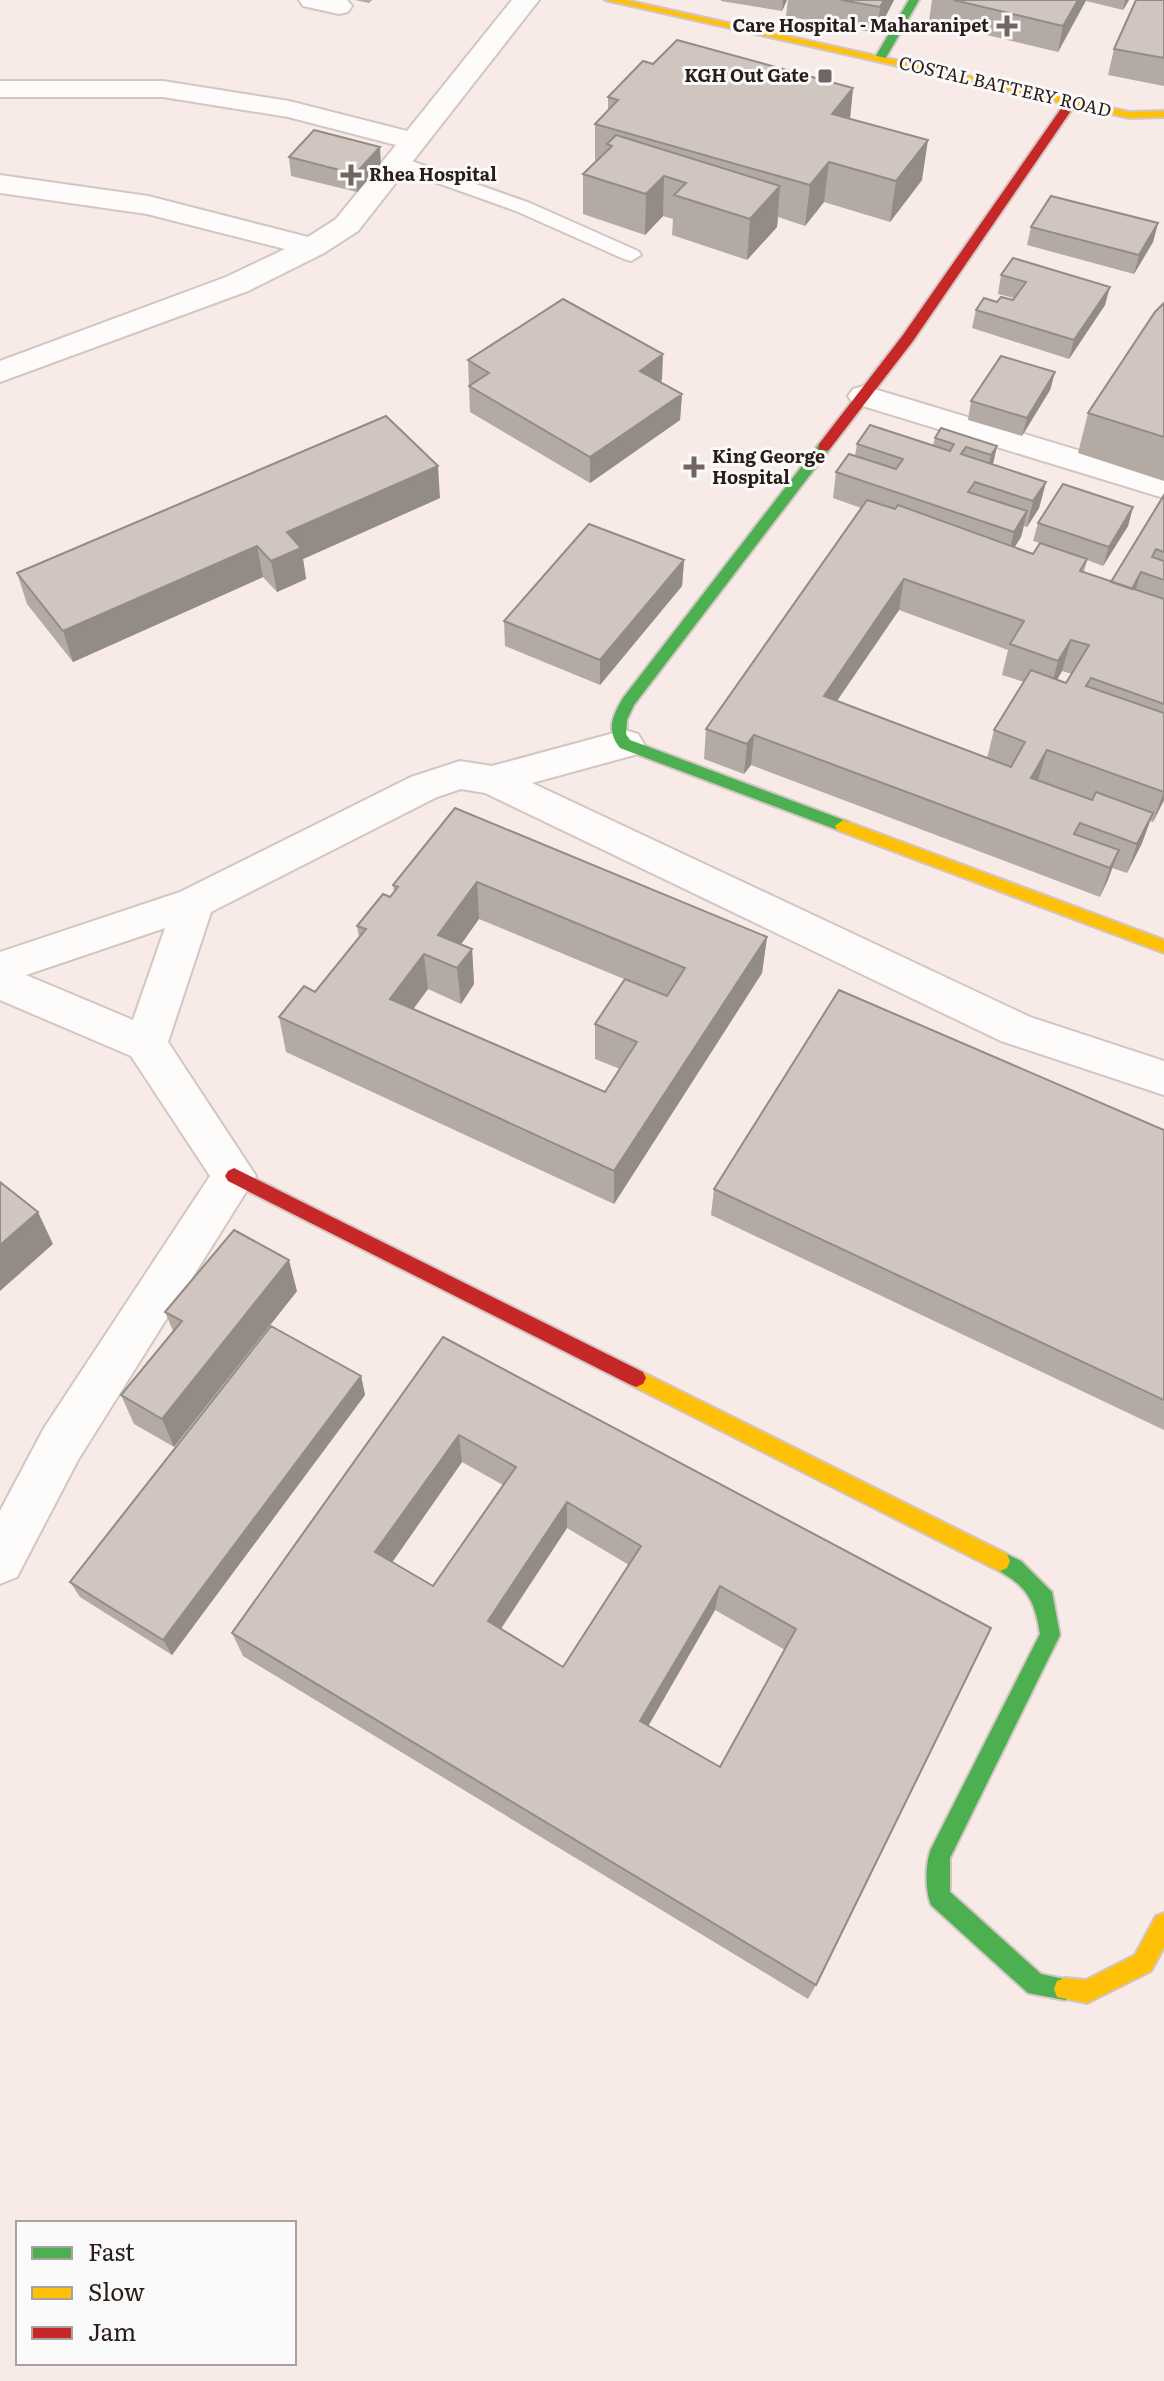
<svg xmlns="http://www.w3.org/2000/svg" width="1164" height="2381" viewBox="0 0 1164 2381" font-family="Literata,serif">
  <style>
    .lines { fill: none; stroke-linecap: round; stroke-linejoin: round }
    .lane-casing { stroke: #d3c6c2; stroke-width: 4 }
    .street-casing { stroke: #d3c6c2; stroke-width: 4 }
    .fast-casing { stroke: #d3c6c2; stroke-width: 4 }
    .slow-casing { stroke: #d3c6c2; stroke-width: 4 }
    .jam-casing { stroke: #d3c6c2; stroke-width: 4 }
    .lane { fill: #fefcfb; fill-rule: evenodd }
    .street { fill: #fefcfb; fill-rule: evenodd }
    .fast { fill: #4caf50; fill-rule: evenodd }
    .slow { fill: #ffc107; fill-rule: evenodd }
    .jam { fill: #c62828; fill-rule: evenodd }
    .wall { fill: #b4aaa4; fill-rule: evenodd }
    .shaded-wall { fill: #928b86 }
    .building { fill: #d1c6bf; stroke: #928b86; stroke-width: 2; fill-rule: evenodd }
    .poi-dot { fill: #726460; stroke: #fafafa; stroke-width: 3 }
    .labels { text-anchor: middle; stroke-width: 6; stroke-linejoin: round; paint-order: stroke }
    .far-poi-label { font-size: 18px; font-weight: bold; fill: #2a1c18; stroke: #fafafa; text-anchor: end }
    .far-street-label { font-size: 18px; fill: #2a1c18; stroke: #fafafa }
  </style>
  <rect width="100%" height="100%" fill="#f8eae6"/>
  <g class="lines">
    <g class="lane-casing">
      <path id="lane" d="M397 156 530 203 638 251 641 255 631 261 624 259 516 211 390 166 387 162Z"/>
    </g>
    <g class="street-casing">
      <path id="street" d="M299 0H347L352 6 348 12 339 14 303 6Z
        M512 0H539L358 231 324 253 248 291 0 382V361L226 277 285 249 147 214 0 193V175L148 196 308 237 336 219 396 145 288 117 163 97H0V81H163L289 101 407 131Z
        M864 386 1164 476V498L853 403 848 396 853 389Z
        M625 730 638 734 644 744 638 754 532 783 1030 1017 1164 1061V1095L1001 1041 485 793 461 789 437 797 211 912 168 1042 256 1176 78 1460 17 1577 0 1584V1511L44 1428 210 1176 131 1056 0 1000V952L180 892 411 777 460 761 492 766ZM165 928 133 1020 26 975Z"/>
    </g>
    <g class="fast-casing">
      <path id="fast" d="M909 0H919L884 61H876L874 59Z
        M824 443 829 444V450L634 705 627 720 626 734 630 740 849 822 851 826 843 832 620 748C606 730 612 717 623 698L819 444Z
        M1000 1551 1021 1561 1052 1592 1060 1635 950 1858V1892L1041 1974 1073 1981 1076 1989 1073 1997 1065 2000 1028 1993 931 1905C925 1890 925 1864 931 1849L1040 1634C1036 1607 1030 1589 1004 1574 997 1569 994 1569 990 1561L993 1554Z"/>
    </g>
    <g class="slow-casing">
      <path id="slow" d="M605 0H625L1129 112 1164 111V117L1129 118Z
        M843 820 1164 940V953L837 830 835 826Z
        M636 1369 1007 1554 1010 1561 1007 1568 1000 1571 993 1568 629 1384 626 1378 629 1372Z
        M1164 1913V1947L1151 1971 1087 2003 1057 1997 1054 1989 1057 1981 1065 1978 1086 1980 1135 1955 1156 1916Z"/>
    </g>
    <g class="jam-casing">
      <path id="jam" d="M1067 100 1077 102 913 341 829 450H819V444L903 335Z
        M234 1168 643 1372 646 1378 643 1384 636 1387 629 1384 228 1181 225 1176 228 1171Z"/>
    </g>
    <use href="#lane" class="lane"/>
    <use href="#street" class="street"/>
    <use href="#fast" class="fast"/>
    <use href="#slow" class="slow"/>
    <use href="#jam" class="jam"/>
  </g>
  <path class="wall" d="M355 0H372L369 3Z
    M721 0H787L782 11 721 1Z
    M788 0H894L877 33 786 16Z
    M932 0H1129L1123 10 1086 1 1058 52 929 21Z
    M1164 0V86L1108 75 1114 49Z
    M653 64 853 88 850 119 922 180 890 222 824 202 805 226 778 217 777 227 747 260 672 235 673 219 663 216 645 235 583 214V174L595 162V124L608 111V97Z
    M289 157 381 165 357 192 291 176Z
    M1158 223 1153 242 1134 274 1027 245 1031 227Z
    M1001 275 1105 305 1069 359 972 328 976 310 997 302 1013 300 1014 298 998 294Z
    M1164 303V481L1078 453 1088 413Z
    M468 360 662 380 660 382 682 394 680 420 590 483 470 412Z
    M1055 372 1050 390 1022 436 968 420 971 401Z
    M935 438 997 446 993 464 1046 482 1039 508 1027 527 1024 526 1021 537 1015 547 1033 554 1040 543 1033 541 1038 523 1133 507 1128 526 1103 566 1087 560 1084 572 1111 582 1164 495V800L1153 822 1150 821 1142 843 1127 873 1112 868 1100 897 751 765 744 774 704 759 706 729 861 508 833 498 836 472 855 456 857 444 933 445ZM899 610 1008 650 1002 675 1024 682 994 730 987 758 837 701ZM1062 671 1072 674 1066 683 1057 680Z
    M440 498 303 559 306 579 277 592 263 577 73 662 27 604 17 573Z
    M684 560 682 586 600 685 505 646 504 621Z
    M455 808 767 937 762 973 614 1204 286 1052 279 1017 315 992 359 937 357 926 390 897 394 892 393 885ZM479 919 636 984 595 1024V1059L620 1069 605 1092 413 1009 428 989 461 1004 474 984 472 949 461 944Z
    M1164 1130V1430L711 1215 714 1189Z
    M297 1291 174 1447 134 1424 121 1395 173 1331 165 1312Z
    M443 1337 991 1628 816 1985 808 1999 243 1656 232 1633ZM462 1462 503 1485 433 1586 392 1562ZM567 1528 629 1565 563 1667 501 1629ZM715 1610 785 1650 720 1767 648 1726Z
    M361 1376 365 1395 172 1655 80 1597 70 1582Z"/>
  <path class="shaded-wall" d="M783 0H787L782 11Z
    M884 0H894L877 33 880 7Z
    M1078 0H1086L1058 52 1063 26Z
    M1125 0H1129L1123 10Z
    M853 88 849 128 832 114Z
    M928 140 922 180 890 222 896 181Z
    M380 147 381 165 357 192 355 174Z
    M829 162 824 202 805 226 810 185Z
    M664 176 663 216 645 235 646 194Z
    M780 186 777 227 747 260 750 219Z
    M1158 223 1153 242 1134 274 1139 255Z
    M1110 287 1105 305 1069 359 1074 340Z
    M663 354 662 380 639 397 640 371Z
    M1055 372 1050 390 1022 436 1027 418Z
    M682 394 680 420 590 483V457Z
    M997 446 991 472 986 481 991 455Z
    M438 466 440 498 303 559 306 579 277 592 271 561 287 532Z
    M1046 482 1039 508 1027 527 1033 501Z
    M1133 507 1128 526 1103 566 1109 547Z
    M1027 511 1021 537 1008 557 1014 532Z
    M257 546 263 577 73 662 63 631Z
    M684 560 682 586 600 685V660Z
    M1141 572 1133 598 1129 593Z
    M904 579 899 610 819 727 824 696Z
    M1071 640 1062 671 1050 692 1058 661Z
    M754 735 751 765 744 774 747 744Z
    M1047 750 1038 780 1031 778Z
    M1164 791V800L1153 822Z
    M1153 813 1142 843 1127 873 1137 844Z
    M1119 850 1108 880 1100 897 1110 868Z
    M477 882 479 919 447 964 438 935Z
    M767 937 762 973 614 1204V1171Z
    M472 949 474 984 461 1004 457 968Z
    M424 954 428 989 395 1034 390 999Z
    M38 1212 53 1244 0 1291V1245Z
    M289 1260 297 1291 174 1447 162 1419Z
    M361 1376 365 1395 172 1655 163 1640Z
    M459 1435 462 1462 382 1577 375 1552Z
    M567 1502V1528L490 1645 488 1621Z
    M720 1586 715 1610 639 1742 640 1721Z"/>
  <path class="building" d="M841 0H884L880 7Z
    M954 0H1078L1063 26Z
    M1136 0H1164V58L1114 49Z
    M677 40 853 88 832 114 928 140 896 181 829 162 810 185 595 124 618 100 608 97 643 61 653 64Z
    M314 130 380 147 355 174 289 157Z
    M616 135 780 186 750 219 674 195 686 183 664 176 646 194 583 174 612 146 607 144Z
    M1051 196 1158 223 1139 255 1031 227Z
    M1013 258 1110 287 1074 340 976 310 984 298 997 302 1001 297 1013 300 1026 282 1001 275Z
    M563 299 663 354 640 371 682 394 590 457 469 386 489 373 468 360Z
    M1164 303V437L1088 413 1155 312Z
    M1001 356 1055 372 1027 418 971 401Z
    M386 416 438 466 287 532 301 548 271 561 257 546 63 631 17 573Z
    M870 425 950 451 954 444 935 438 941 428 997 446 991 455 966 447 961 454 1046 482 1033 501 975 482 968 492 1027 511 1014 532 836 472 849 454 896 469 903 459 857 444Z
    M1063 484 1133 507 1109 547 1038 523Z
    M1164 495V552L1156 549 1152 557 1164 561V580L1141 572 1132 589 1111 582Z
    M867 500 895 509 898 505 1033 554 1040 543 1087 559 1080 571 1164 599V704L1091 678 1086 686 1164 713V792L1047 750 1031 778 1092 800 1096 792 1153 813 1137 844 1080 823 1074 834 1119 850 1110 868 754 735 747 744 706 729ZM904 579 1024 621 1010 644 1058 661 1071 640 1089 645 1066 683 1031 670 994 730 1025 742 1011 767 824 696Z
    M589 524 684 560 600 660 504 621Z
    M455 808 767 937 614 1171 279 1017 304 986 315 992 366 929 357 926 383 894 390 897 398 887 393 885ZM477 882 685 968 667 996 625 979 595 1024 637 1042 605 1092 390 999 424 954 457 968 472 949 438 935Z
    M839 990 1164 1130V1400L714 1189Z
    M0 1182 38 1212 0 1245Z
    M234 1230 289 1260 162 1419 121 1395 182 1321 165 1312Z
    M271 1326 361 1376 163 1640 70 1582Z
    M443 1337 991 1628 816 1985 232 1633ZM459 1435 516 1467 433 1586 375 1552ZM567 1502 641 1546 563 1667 488 1621ZM720 1586 796 1629 720 1767 640 1721Z"/>
  <g class="poi-dot">
    <path d="M1003 14h8v8h8v8h-8v8h-8v-8h-8v-8h8z"/>
    <rect x="817" y="68" width="16" height="16" rx="4"/>
    <path d="M347 163h8v8h8v8h-8v8h-8v-8h-8v-8h8z"/>
    <path d="M690 455h8v8h8v8h-8v8h-8v-8h-8v-8h8z"/>
  </g>
  <g class="labels">
    <g class="far-poi-label">
      <text x="989" y="32">Care Hospital - Maharanipet</text>
      <text x="809" y="82">KGH Out Gate</text>
      <text x="369" y="181" text-anchor="start">Rhea Hospital</text>
      <text x="712" y="463" text-anchor="start">King George<tspan x="712" dy="21">Hospital</tspan></text>
    </g>
    <g class="far-street-label">
      <text transform="translate(1005 87) rotate(13)" y="6">COSTAL BATTERY ROAD</text>
    </g>
  </g>
  <rect x="16" y="2221" width="280" height="144" fill="#fafafa" stroke="#a7a1a0" stroke-width="2"/>
  <rect x="32" y="2247" width="40" height="12" fill="#4caf50" stroke="#a7a1a0" stroke-width="2"/>
  <text x="88" y="2261" font-size="24" fill="#2a1c18">Fast</text>
  <rect x="32" y="2287" width="40" height="12" fill="#ffc107" stroke="#a7a1a0" stroke-width="2"/>
  <text x="88" y="2301" font-size="24" fill="#2a1c18">Slow</text>
  <rect x="32" y="2327" width="40" height="12" fill="#c62828" stroke="#a7a1a0" stroke-width="2"/>
  <text x="88" y="2341" font-size="24" fill="#2a1c18">Jam</text>
</svg>
